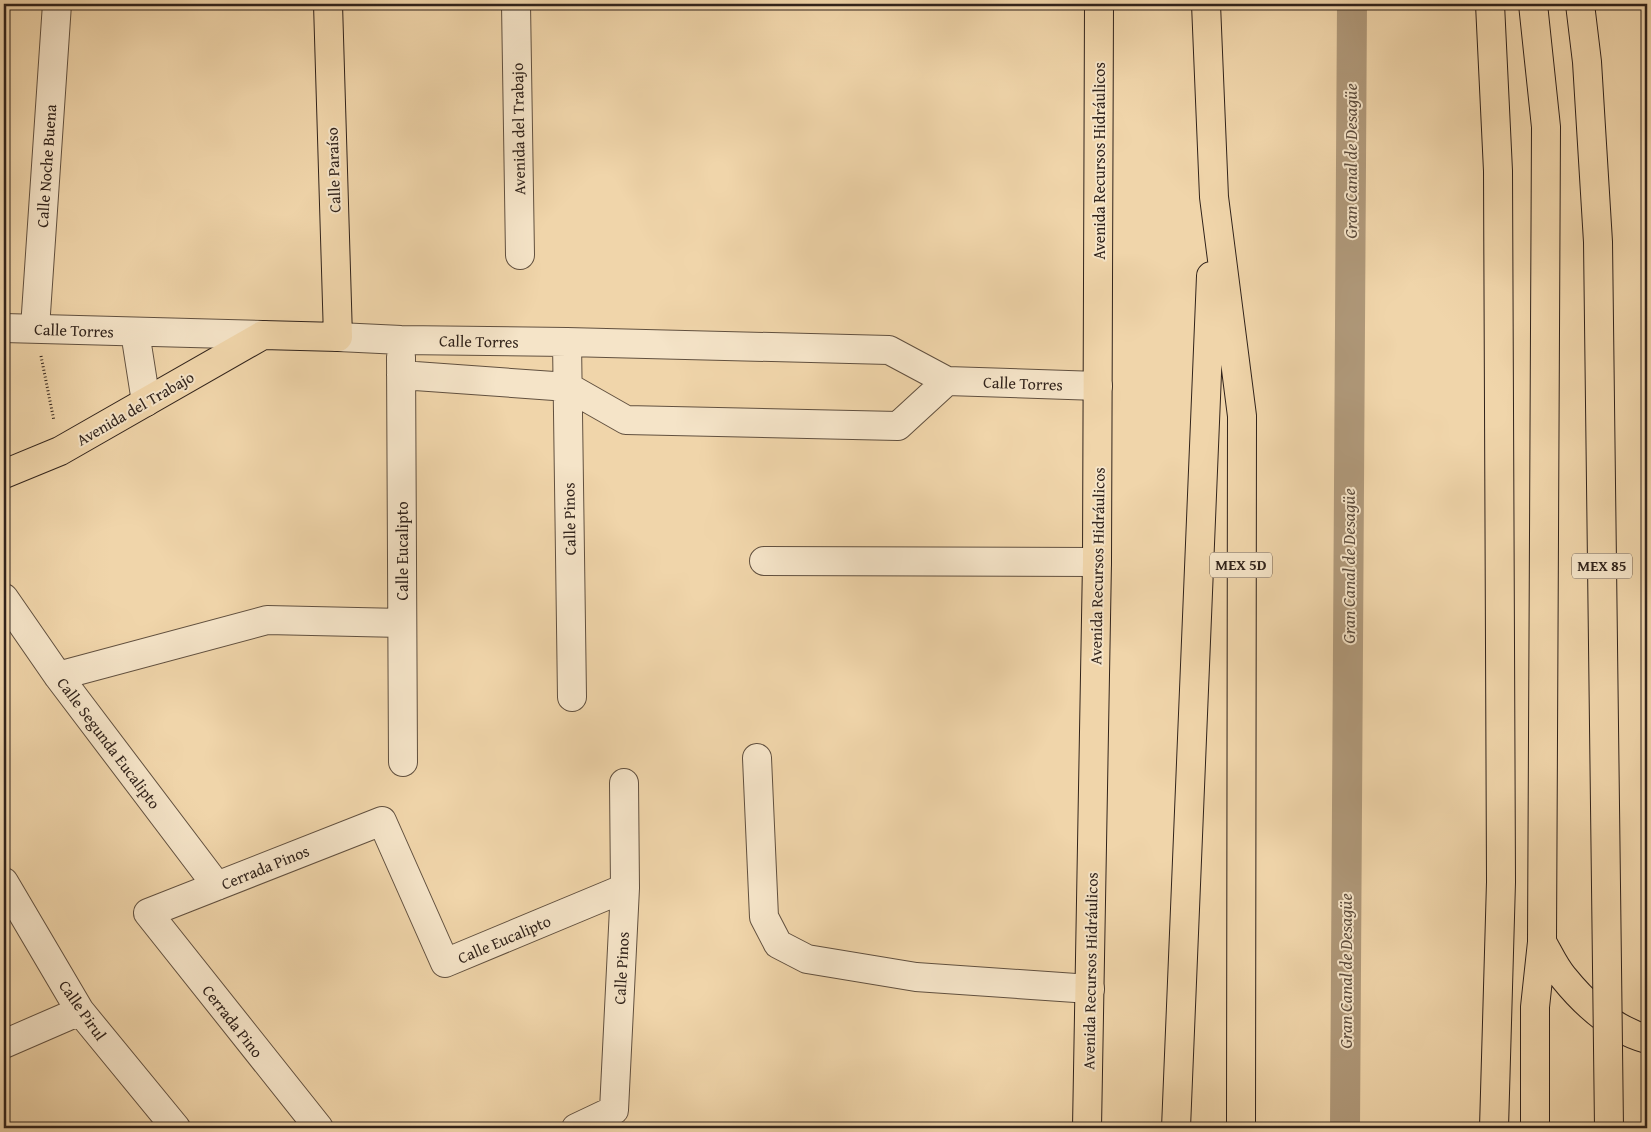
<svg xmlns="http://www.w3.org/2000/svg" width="1651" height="1132" viewBox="0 0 1651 1132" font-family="'Gentium Book Plus',serif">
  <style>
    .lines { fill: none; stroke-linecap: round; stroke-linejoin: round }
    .canal { stroke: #af9879; stroke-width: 30 }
    .minor-casing { stroke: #61503f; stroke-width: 30 }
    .major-casing { stroke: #31231b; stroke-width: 30 }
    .highway-casing { stroke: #31231b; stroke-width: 30 }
    .path { stroke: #31231b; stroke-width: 3; stroke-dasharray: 1 2.5; stroke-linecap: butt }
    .minor { stroke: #f5e4c8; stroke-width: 28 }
    .major { stroke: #f0d5aa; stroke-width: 28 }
    .highway { stroke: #f0d5aa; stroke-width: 28 }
    .highway-bridge-casing { stroke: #31231b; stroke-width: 30; stroke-linecap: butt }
    .highway-bridge { stroke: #f0d5aa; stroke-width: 28 }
    .labels { text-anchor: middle; stroke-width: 4; stroke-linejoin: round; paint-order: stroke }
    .shield { fill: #f5e4c8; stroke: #6c5d4f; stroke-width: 1 }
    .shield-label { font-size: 15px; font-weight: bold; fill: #31231b }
    .street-label { font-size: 16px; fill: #31231b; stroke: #f5e4c8 }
    .water-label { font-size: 18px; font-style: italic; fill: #5d4c3c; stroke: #f5e4c8 }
  </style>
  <rect width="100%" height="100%" fill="#f0d5aa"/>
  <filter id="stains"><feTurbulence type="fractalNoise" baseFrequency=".004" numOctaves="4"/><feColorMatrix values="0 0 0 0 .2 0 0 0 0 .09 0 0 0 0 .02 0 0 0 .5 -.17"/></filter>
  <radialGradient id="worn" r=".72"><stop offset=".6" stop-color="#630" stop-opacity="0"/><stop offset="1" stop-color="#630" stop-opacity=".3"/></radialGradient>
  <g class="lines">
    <path class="canal" d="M1345 1128 1352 4"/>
    <g class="minor-casing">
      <path id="minor" d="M516 4 520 255
        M4 328 263 335
        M35 328 57 4
        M135 332 146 402
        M338 337 401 340 567 342 889 350 947 381 1098 386
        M567 342 572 697
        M401 357 403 762
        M401 375 568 387 626 420 898 426 947 381
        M764 561 1097 562
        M4 598 58 676 217 886
        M58 676 267 620 402 623
        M757 758 764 917 778 944 807 959 916 977 1090 989
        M4 882 80 1011 176 1128
        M4 1044 80 1011
        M319 1128 148 913 382 821 445 963 625 888
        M576 1128 614 1110 625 888 624 783"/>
    </g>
    <g class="major-casing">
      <path id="major" d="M4 474 60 451 263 335 338 337 328 4
        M1087 1128 1097 562 1099 4"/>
    </g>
    <g class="highway-casing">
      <path id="highway" d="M1206 4 1214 197 1242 416 1241 1128
        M1490 4 1498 171 1501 882 1494 1128
        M1533 4 1546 127 1542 942 1535 1007V1128
        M1542 942C1549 954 1555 968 1564 978 1585 1004 1614 1030 1647 1039
        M1176 1128 1211 276"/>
    </g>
    <path class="path" d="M41 356 54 421"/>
    <use href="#minor" class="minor"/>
    <use href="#major" class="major"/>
    <use href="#highway" class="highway"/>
    <g class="highway-bridge-casing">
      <path id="highway-bridge" d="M1580 4 1587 62 1598 242 1609 1128"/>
    </g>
    <use href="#highway-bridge" class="highway-bridge"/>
  </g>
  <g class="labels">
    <g class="shield">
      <rect x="1210" y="552.5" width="62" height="25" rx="4"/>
      <rect x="1572" y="553.5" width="60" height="25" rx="4"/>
    </g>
    <g class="shield-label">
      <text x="1241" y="570">MEX 5D</text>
      <text x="1602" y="571">MEX 85</text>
    </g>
    <g class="street-label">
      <text transform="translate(518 129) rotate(-91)" y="6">Avenida del Trabajo</text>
      <text transform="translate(1099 161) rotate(-90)" y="6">Avenida Recursos Hidráulicos</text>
      <text transform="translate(46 166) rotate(-86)" y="6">Calle Noche Buena</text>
      <text transform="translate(333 170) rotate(-92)" y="6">Calle Paraíso</text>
      <text transform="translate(74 330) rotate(2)" y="6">Calle Torres</text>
      <text transform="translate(479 341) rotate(1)" y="6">Calle Torres</text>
      <text transform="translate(1023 383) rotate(2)" y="6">Calle Torres</text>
      <text transform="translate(135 408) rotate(-30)" y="6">Avenida del Trabajo</text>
      <text transform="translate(569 519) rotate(-91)" y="6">Calle Pinos</text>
      <text transform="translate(402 551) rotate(-90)" y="6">Calle Eucalipto</text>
      <text transform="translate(1097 566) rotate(-89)" y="6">Avenida Recursos Hidráulicos</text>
      <text transform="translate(109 743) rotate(53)" y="6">Calle Segunda Eucalipto</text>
      <text transform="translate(265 867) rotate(-22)" y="6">Cerrada Pinos</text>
      <text transform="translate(504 939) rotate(-23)" y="6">Calle Eucalipto</text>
      <text transform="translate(621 968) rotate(-87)" y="6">Calle Pinos</text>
      <text transform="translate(1090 971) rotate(-89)" y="6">Avenida Recursos Hidráulicos</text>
      <text transform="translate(83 1010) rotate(55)" y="6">Calle Pirul</text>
      <text transform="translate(233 1021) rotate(52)" y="6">Cerrada Pino</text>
    </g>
    <g class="water-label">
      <text transform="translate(1351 161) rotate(-90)" y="6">Gran Canal de Desagüe</text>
      <text transform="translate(1349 566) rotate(-90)" y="6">Gran Canal de Desagüe</text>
      <text transform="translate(1346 971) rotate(-90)" y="6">Gran Canal de Desagüe</text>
    </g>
  </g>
  <rect width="1651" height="1132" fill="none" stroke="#f0d5aa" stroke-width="20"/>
  <rect x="5" y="5" width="1641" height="1122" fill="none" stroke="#31231b" stroke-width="2.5"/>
  <rect x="10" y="10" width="1631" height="1112" fill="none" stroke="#31231b"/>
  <rect width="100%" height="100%" filter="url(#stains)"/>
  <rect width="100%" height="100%" fill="url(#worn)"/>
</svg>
